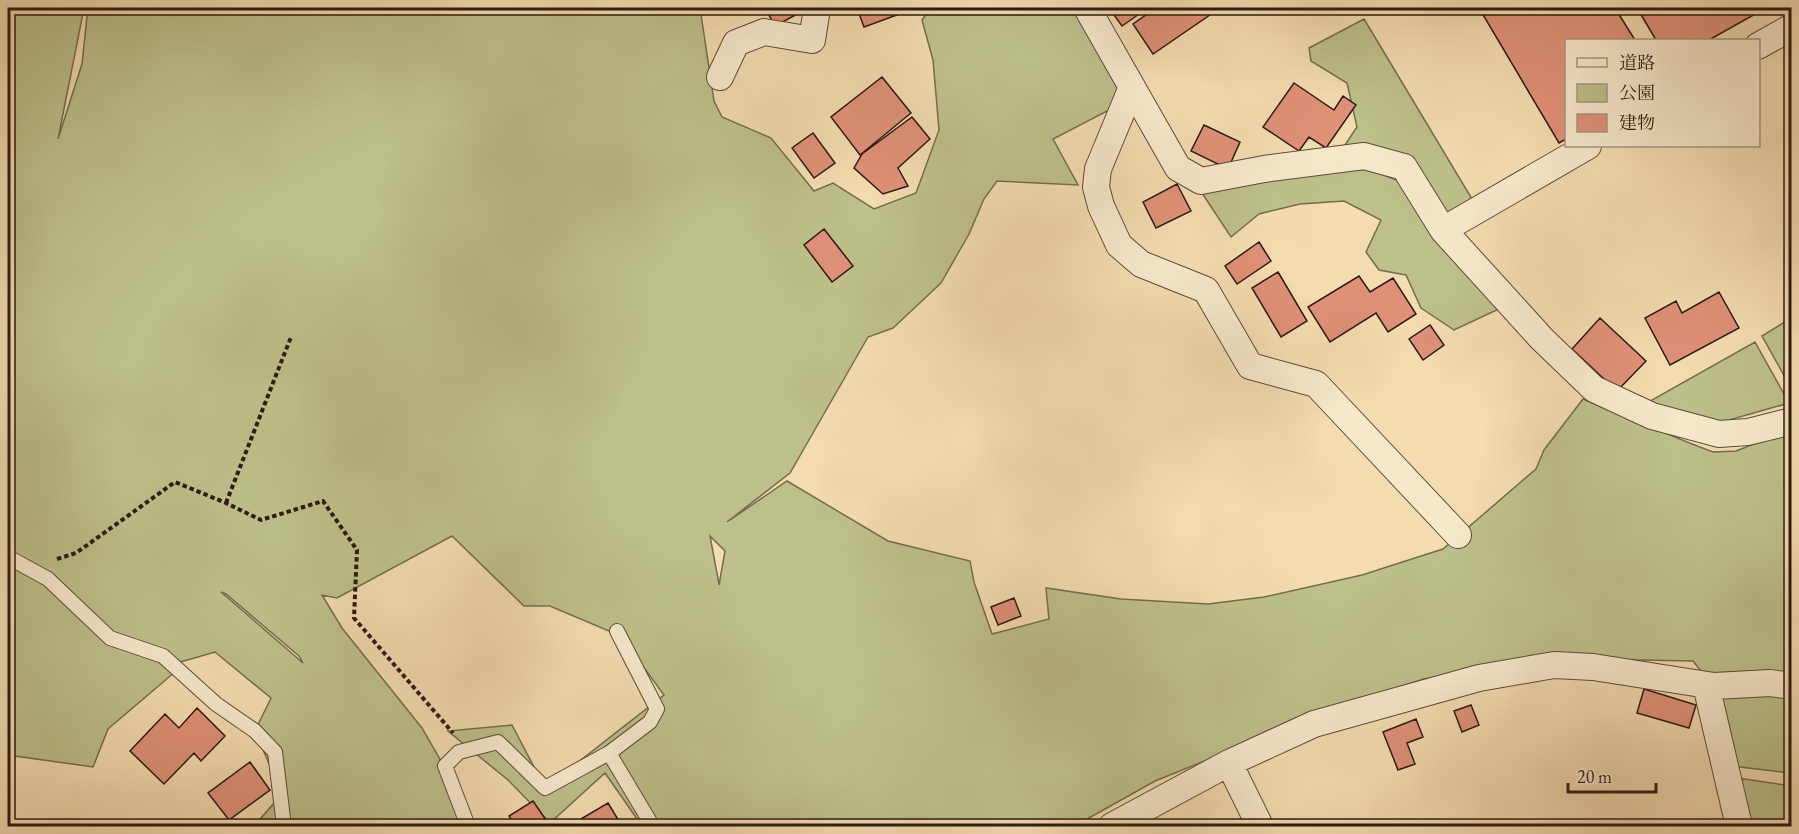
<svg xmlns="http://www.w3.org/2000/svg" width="1799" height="834" viewBox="0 0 1799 834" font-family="'EB Garamond','Noto Serif JP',serif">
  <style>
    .green { fill: #bdc08a; stroke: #746d4e; stroke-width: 1.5; fill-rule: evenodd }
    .building { fill: #df9178; stroke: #2c1a12; stroke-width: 1.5 }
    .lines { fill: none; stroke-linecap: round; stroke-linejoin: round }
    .service-casing { stroke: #5e4a3a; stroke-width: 16 }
    .minor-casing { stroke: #5e4a3a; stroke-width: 28 }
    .path { stroke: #2c1a12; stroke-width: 4; stroke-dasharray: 4.5 3; stroke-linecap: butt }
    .service { stroke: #f7e8cc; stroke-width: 14 }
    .minor { stroke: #f7e8cc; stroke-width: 26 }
  </style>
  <rect width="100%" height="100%" fill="#f3dcb0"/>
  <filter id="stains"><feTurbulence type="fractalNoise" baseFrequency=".00333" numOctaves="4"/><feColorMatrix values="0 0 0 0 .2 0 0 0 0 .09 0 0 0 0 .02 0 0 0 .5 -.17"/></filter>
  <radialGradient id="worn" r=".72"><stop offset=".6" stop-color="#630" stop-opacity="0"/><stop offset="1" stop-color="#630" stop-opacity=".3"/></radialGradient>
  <path class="green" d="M8 8H84L58 139 82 64 88 8H700L714 101 722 117 771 138 814 191 833 183 874 209 916 193 939 130 933 60 922 20 930 8H1079L1121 84 1115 107 1053 139 1078 185 997 181 984 199 969 234 941 283 893 328 868 337 790 473 727 522 787 481 888 541 970 561 974 582 992 634 1049 619 1046 588 1121 599 1208 604 1264 597 1362 575 1443 549 1536 469 1544 450 1583 399 1692 444 1713 452 1736 451 1767 439 1791 433V773L1732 766 1704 675 1693 661 1529 658 1460 673 1424 679 1363 699 1301 722 1155 781 1089 818 1077 826H831L832 820 829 826H642L605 773 550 823 508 780 448 731 512 725 545 788 664 695 621 636 550 606H524L452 536 337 598 322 595 342 628 422 728 449 775 467 826H254L282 794 255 731 271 698 215 652 170 665 175 672 108 729 93 767 8 755ZM710 536 725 551 719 585V584ZM221 592 226 594 299 656 303 663Z
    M1364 19 1478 209 1449 226 1395 165 1341 151 1357 127 1347 83 1311 61 1309 48Z
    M1370 169 1401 182 1499 309 1454 330 1421 308 1406 275 1379 270 1366 252 1381 220 1344 201 1300 204 1259 214 1231 237 1200 190 1314 171Z
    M1791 318V388L1762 336Z
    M1755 342 1789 403 1722 422 1636 409Z
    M1731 777 1791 786V826H1747Z"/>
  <path class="building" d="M765 8H801L803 11 775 26Z
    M857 8H916L864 27Z
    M1109 8H1138L1142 12 1122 26Z
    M1147 8H1220L1153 54 1133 24 1150 12Z
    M1479 8H1615L1635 40H1566V139L1559 143Z
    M1637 8H1766L1709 40H1656Z
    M882 77 911 113 860 155 831 117Z
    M1294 83 1334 110 1343 96 1356 105 1326 148 1309 137 1299 151 1263 127Z
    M912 117 930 139 898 168 908 186 883 194 854 168 862 154Z
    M1204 125 1240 142 1228 169 1191 151Z
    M813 133 835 163 814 178 792 148Z
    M1177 184 1191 211 1156 228 1143 202Z
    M824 229 853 266 832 282 804 245Z
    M1259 242 1271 261 1237 284 1225 266Z
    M1278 272 1307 321 1281 337 1252 288Z
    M1359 276 1370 292 1393 278 1416 314 1388 332 1376 313 1330 342 1308 307Z
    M1719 292 1739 328 1670 365 1645 318 1676 301 1682 313Z
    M1600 318 1646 361 1617 391 1572 349Z
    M1430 325 1444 345 1423 360 1409 339Z
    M1014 598 1021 616 998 625 991 607Z
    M1644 689 1696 705 1689 728 1637 713Z
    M1471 705 1479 725 1462 732 1454 711Z
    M197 708 225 736 201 761 194 753 164 784 130 751 165 714 179 728Z
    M1416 719 1423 737 1407 743 1415 764 1398 770 1383 732Z
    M250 762 270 790 229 820 208 793Z
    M533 801 550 826H516L509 816Z
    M608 803 622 826H569Z"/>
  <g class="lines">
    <g class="service-casing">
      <path id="service" d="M8 557 48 579 110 638 163 656 216 704 255 731 275 752 284 826
        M609 753 650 722 657 709 617 631
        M468 826 445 766 459 752 498 742 545 788 609 753 649 820"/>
    </g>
    <g class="minor-casing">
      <path id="minor" d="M1087 8 1178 168 1201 181 1264 169 1364 156 1404 167 1443 230 1542 339 1594 389 1652 416 1719 434 1748 432 1792 421
        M1758 46 1792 27
        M720 77 736 43 764 32 812 40 817 8
        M1132 87 1098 169 1096 187 1101 206 1119 245 1141 264 1206 290 1250 366 1316 384 1458 535
        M1443 230 1588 146
        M1706 685 1739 826
        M1229 763 1260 826
        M1112 826 1229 763 1314 724 1479 678 1554 665 1593 667 1714 686 1770 683 1792 686"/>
    </g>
    <path class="path" d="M226 503 291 337
      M57 559 76 553 175 482 226 503 261 520 323 501 357 550 354 618 453 733"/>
    <use href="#service" class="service"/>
    <use href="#minor" class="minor"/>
  </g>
  <rect width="1799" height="834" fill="none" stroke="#f3dcb0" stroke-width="30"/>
  <rect x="9" y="9" width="1781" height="816" fill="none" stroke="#2c1a12" stroke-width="3"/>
  <rect x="15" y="15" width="1769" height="804" fill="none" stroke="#2c1a12" stroke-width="1.5"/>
  <rect x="1565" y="39" width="195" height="108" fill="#f7e8cc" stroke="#a69682" stroke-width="1.5"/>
  <rect x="1577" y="58" width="30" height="9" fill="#f7e8cc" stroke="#a69682" stroke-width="1.5"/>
  <text x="1619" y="69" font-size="18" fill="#2c1a12">道路</text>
  <rect x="1577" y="84" width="30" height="18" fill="#bdc08a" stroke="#a69682" stroke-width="1.5"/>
  <text x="1619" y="99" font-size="18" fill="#2c1a12">公園</text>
  <rect x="1577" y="114" width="30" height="18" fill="#df9178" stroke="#a69682" stroke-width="1.5"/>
  <text x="1619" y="129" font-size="18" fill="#2c1a12">建物</text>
  <path d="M1568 783v9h88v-9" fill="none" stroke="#2c1a12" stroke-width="3"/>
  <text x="1577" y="783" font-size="18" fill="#2c1a12" stroke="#f7e8cc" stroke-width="4.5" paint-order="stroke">20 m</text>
  <rect width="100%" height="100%" filter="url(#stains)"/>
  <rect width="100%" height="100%" fill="url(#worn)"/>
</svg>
